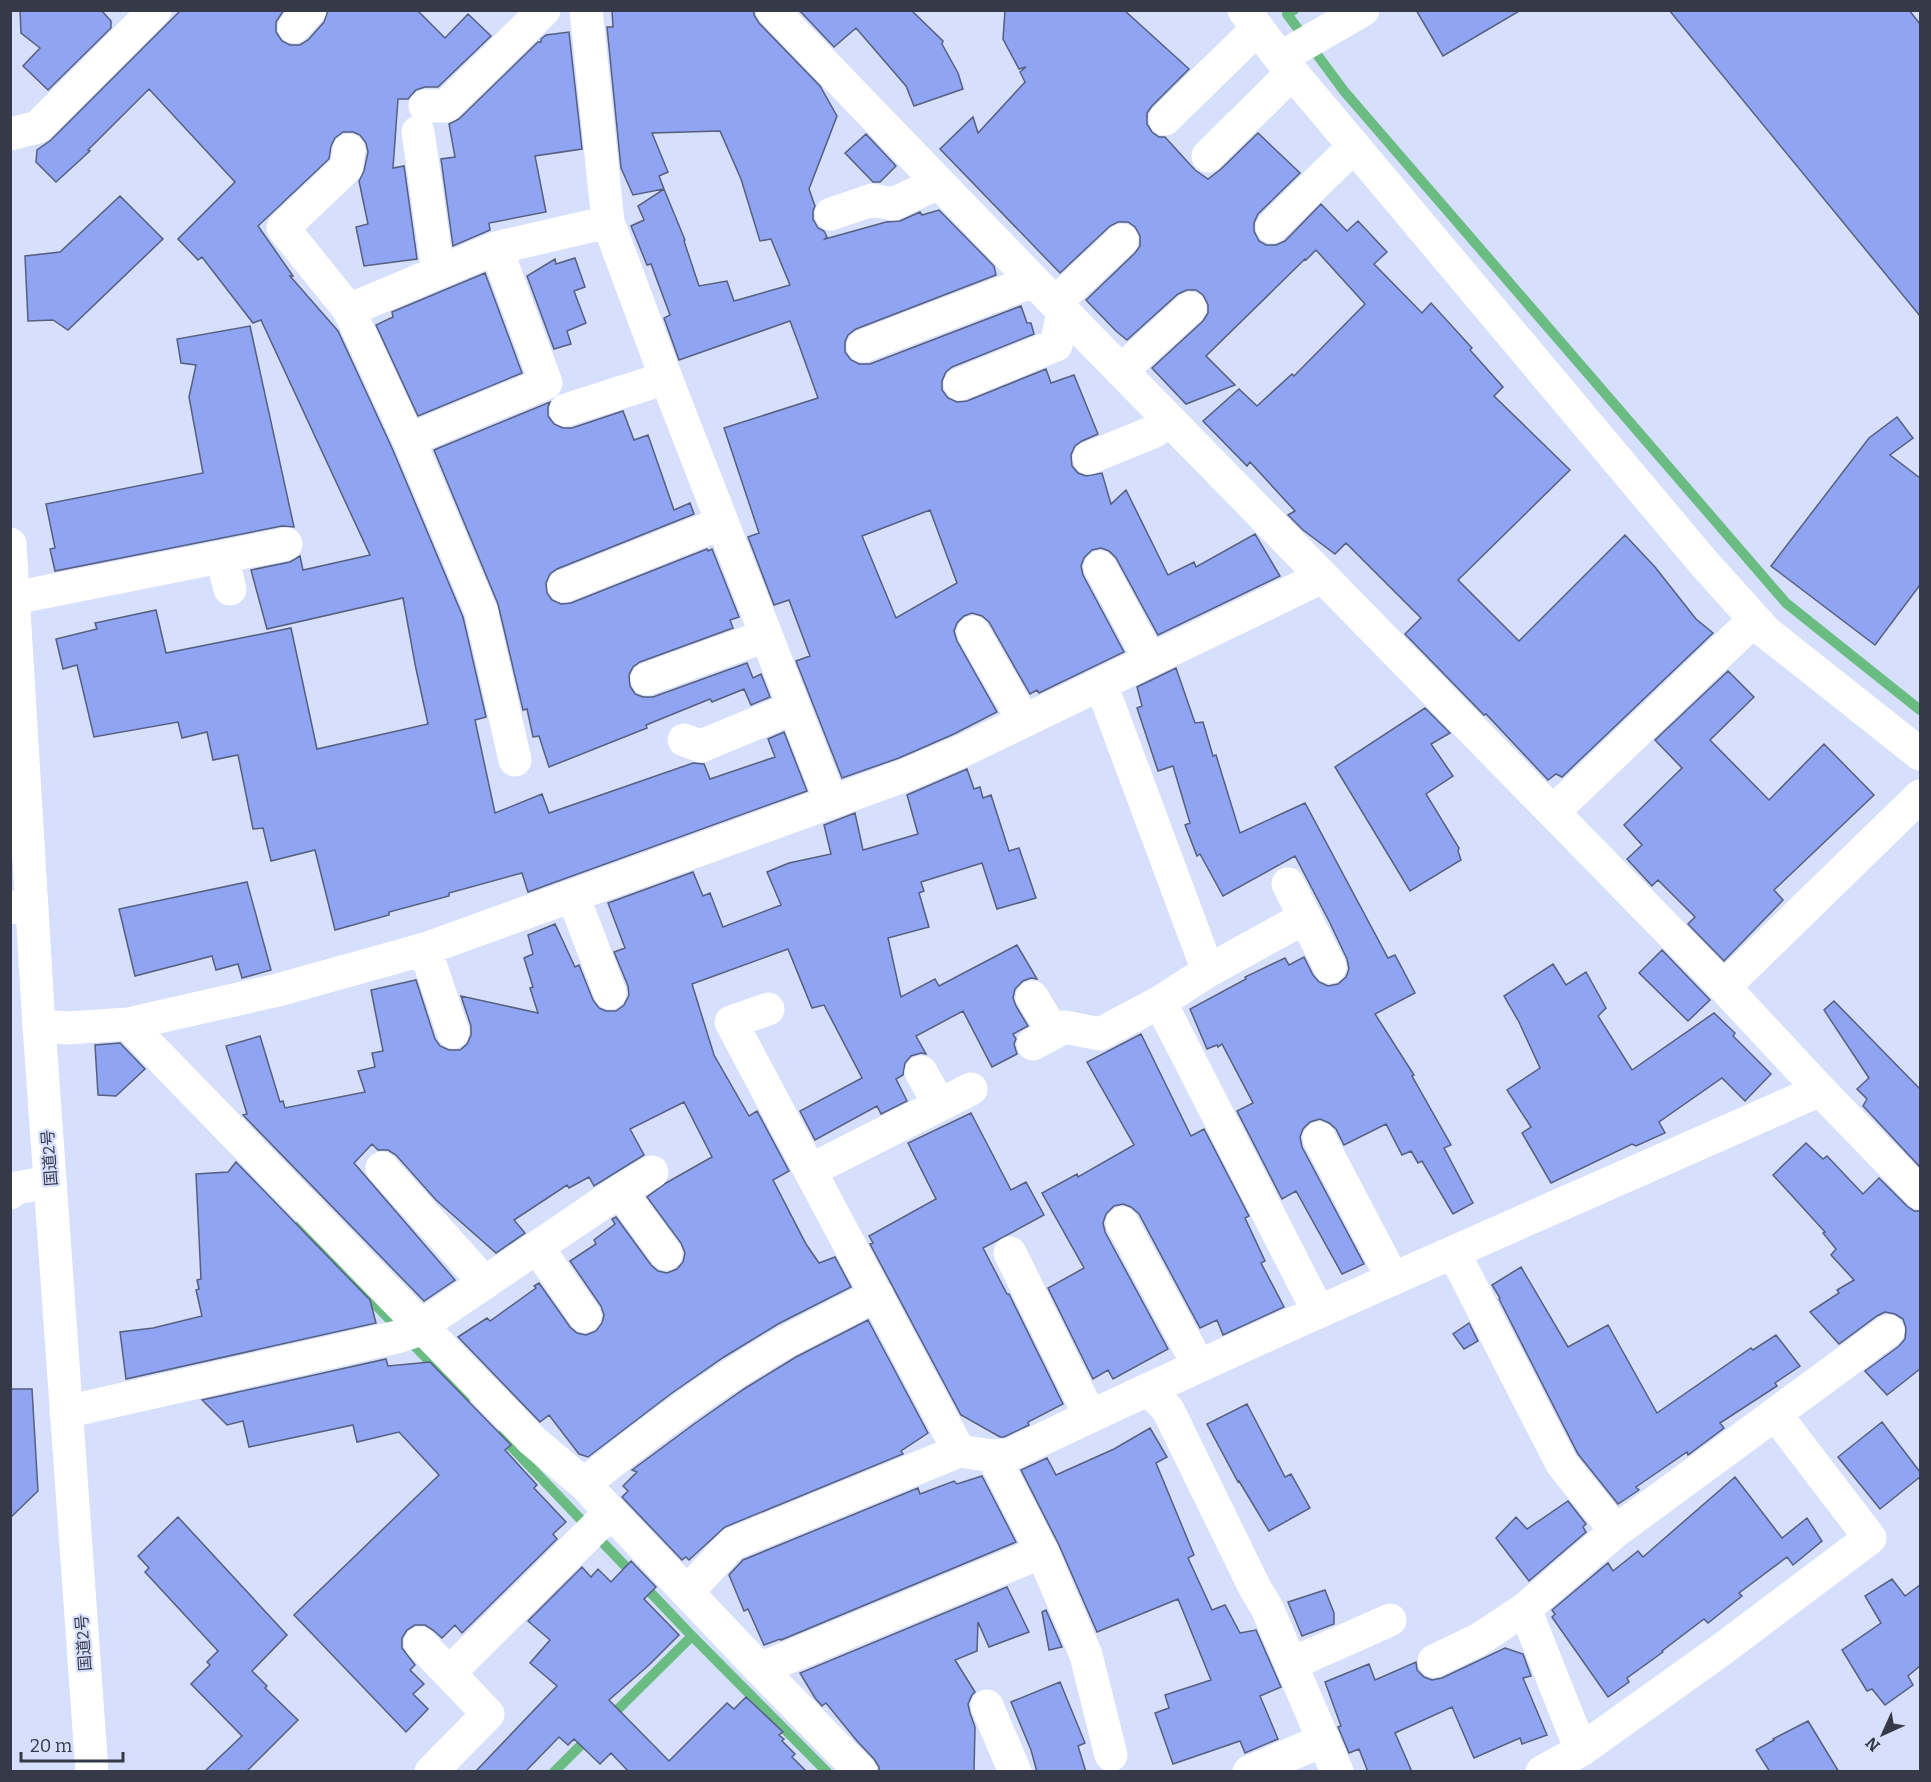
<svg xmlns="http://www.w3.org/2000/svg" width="1931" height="1782" viewBox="0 0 1931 1782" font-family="Bitter,'Noto Sans JP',serif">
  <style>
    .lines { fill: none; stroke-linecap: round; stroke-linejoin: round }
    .stream { stroke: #6abc82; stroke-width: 10 }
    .building { fill: #8fa4f3; stroke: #565f7e; stroke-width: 1.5; fill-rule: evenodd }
    .minor { stroke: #fff; stroke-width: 33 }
    .highway { stroke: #fff; stroke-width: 33 }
    .labels { text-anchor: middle; stroke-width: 4.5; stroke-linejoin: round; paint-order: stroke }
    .street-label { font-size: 16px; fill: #353948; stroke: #d6dffc }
  </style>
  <rect width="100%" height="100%" fill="#d6dffc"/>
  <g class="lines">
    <path class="stream" d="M1294 10 1287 14 1344 91 1786 603 1920 710
      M300 1225 465 1399
      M501 1436 692 1636
      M608 1719 692 1636 827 1772
      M554 1772 590 1736"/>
  </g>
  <path class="building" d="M20 10H101L111 21V28L48 90 23 66 40 48 21 33Z
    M181 10H284L276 22V32L282 41 290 45H300L308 40 324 22 328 10H417L445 38 468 14 491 36 438 87H425L416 90 408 99H398L393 168 404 166 417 259 364 266 356 227 368 224 359 181 364 171 368 152 366 143 360 135 353 132H343L335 138 331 146 329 159 258 226 293 276H290L338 331 392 448 463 617 486 717 475 720 495 813 542 794 549 813 693 763 704 764 710 779 775 757 768 739 784 732 807 791 528 892 522 873 449 893V896L389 912V915L335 930 315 850 271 861 263 828 253 829 238 755 213 760 207 732 182 738 178 722 94 737 77 665 63 669 56 639 97 629 95 623 156 610 166 653 291 628 317 749 428 724 415 664 403 598 267 629 251 570 290 562 300 556 303 570 370 555 261 320 253 323 202 257 198 260 178 239 235 182 149 89 88 150 90 151 56 182 36 162 37 150 51 140Z
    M612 10H754V15L759 23 820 86 837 116 809 189 815 206 813 211V219L818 228 824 231 827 237 825 239 886 222 900 221 920 212 922 215 939 210 994 266 996 275 856 329 848 335 845 342V352L851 360 859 364H870L1021 306 1027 323H1031L1034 334 952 367 946 372 942 381V390L948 398 957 402 967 401 1046 369 1051 383 1074 375 1098 434 1082 441 1075 446 1071 455 1072 466 1078 473 1086 476 1102 473 1111 504 1126 490 1168 575 1194 562 1196 567 1255 534 1280 576 1158 635 1116 558 1109 551 1101 548 1092 550 1084 558 1081 566 1083 575 1124 652 1039 693 1037 690 1030 694 989 622 982 616 972 613 964 616 957 623 954 631 957 641 997 712 954 734 899 758 842 778 796 661 810 656 789 600 774 605 748 537 759 533 724 428 818 398 799 345 790 321 679 360 664 318 670 315 651 264 647 265 631 226 644 220 638 206 664 189 685 240 684 241 699 286 727 281 734 301 790 285 771 239 760 241 741 179 720 131 652 133 668 172 659 176 664 189 633 195 621 168 607 27H613ZM930 510 957 583 896 618 862 536Z
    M799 10H911L943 41 942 44 958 73 963 89 914 106 906 86 856 28 834 47Z
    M1005 10H1124L1189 69 1152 106 1147 113V124L1152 132 1159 137H1165L1195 170 1208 179 1221 169 1258 133 1300 173 1258 214 1254 223V231L1259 241 1266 245H1276L1285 241 1321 204 1347 231 1358 221 1387 252 1374 264 1422 313 1431 303 1472 348 1470 350 1503 387 1494 396 1570 470 1458 580 1519 641 1625 535 1655 567 1696 619 1713 633 1562 777 1556 774 1548 780 1486 714 1484 715 1405 634 1421 618 1346 543 1335 554 1303 530 1288 515 1295 511 1250 462 1247 466 1203 421 1239 389 1257 406 1292 374 1294 376 1365 304 1316 250 1306 260 1305 259 1206 356 1235 385 1186 404 1152 368 1203 321 1208 313V305L1203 295 1196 290H1187L1178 294 1127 340 1116 331 1086 300 1135 253 1140 246V236L1135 227 1128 222H1118L1110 226 1060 273 940 149 973 117 978 133 1025 82 1020 72 1026 67 1019 69 1003 39Z
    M1416 10H1521L1443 56Z
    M1669 10H1909L1920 24V316Z
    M569 32 582 149 535 156 546 212 489 223 490 230 453 246 441 159 455 157 449 124 459 119 538 42H541V39L546 35Z
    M866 134 896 166 880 182H873L845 153Z
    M120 196 163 239 68 330 53 320 28 321 25 256 60 252Z
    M575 258 585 287 574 291 586 323 567 331 571 344 554 349 527 276 555 259 556 264Z
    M485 273 522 373 418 416 376 325 393 317 392 312Z
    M250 326 294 527 282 526 55 571 50 549 55 548 46 504 203 473 189 397 196 365 181 363 177 339Z
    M550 402 548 407V416L554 424 563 428H572L623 411 634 440 648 435 674 510 690 503 694 514 557 569 550 574 546 583 547 593 552 600 561 604 571 603 707 549 708 551 712 549 739 617 730 620 733 628 640 662 633 667 629 675 630 686 635 694 643 697H653L747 663 753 678 761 674 770 697 751 705 744 689 712 702 710 699 646 725 647 728 549 767 539 736 533 737 527 709 523 710 498 604 434 450Z
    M1897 417 1913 438 1890 455 1920 478V585L1875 645 1771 566 1869 438Z
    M1176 668 1195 723 1203 722 1213 756 1216 755 1240 833 1305 803 1388 958 1395 955 1415 993 1375 1014 1414 1075 1412 1076 1451 1145 1444 1148 1473 1203 1453 1214 1422 1161 1418 1163 1411 1151 1402 1155 1386 1124 1344 1145 1336 1129 1329 1123 1320 1119 1310 1122 1303 1129 1300 1137 1302 1147 1364 1264 1342 1274 1296 1191 1282 1199 1237 1111 1253 1103 1222 1044 1218 1047 1217 1045 1207 1049 1190 1009 1246 979 1245 977 1285 958 1289 965 1304 957 1313 975 1319 982 1328 986 1338 984 1346 977 1349 969 1347 959 1329 921 1295 856 1223 896 1200 854 1197 856 1185 825 1190 823 1173 766 1158 771 1137 708 1142 706 1137 687Z
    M1728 671 1754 697 1710 740 1769 800 1824 744 1874 795 1774 890 1783 900 1724 961 1688 924 1695 917 1658 880 1652 886 1627 859 1642 845 1624 825 1682 768 1655 740Z
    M1425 708 1450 733 1431 744 1453 776 1426 794 1459 848 1458 851 1461 860 1410 891 1335 767Z
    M967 769 974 789 980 787 983 798 991 795 1009 851 1019 848 1036 898 997 909 982 863 921 882 924 891 919 893 929 927 888 938 901 997 935 979 939 986 1017 945 1037 979 1031 978 1023 981 1015 989 1013 998 1016 1006 1028 1026 1013 1034 1016 1039 1014 1044 1017 1054 992 1067 963 1011 916 1036 926 1054 921 1053 911 1056 905 1063 903 1075 896 1079 907 1101 881 1114 877 1106 815 1140 800 1111 862 1078 824 1005 812 1008 788 949 692 984 714 1055 749 1116 757 1111 789 1171 773 1180 806 1244 819 1263 835 1257 851 1287 778 1324 724 1357 672 1393 588 1457 579 1454 549 1415 540 1422 458 1337 487 1318 490 1321 536 1288 534 1286 539 1283 570 1327 577 1333 586 1335 596 1331 602 1323 604 1315 601 1306 570 1261 596 1244 594 1240 615 1224 612 1219 616 1217 651 1265 658 1271 667 1273 677 1269 683 1262 685 1253 681 1243 647 1197 666 1183 712 1157 684 1102 630 1129 644 1155 594 1186 589 1177 569 1188 567 1185 514 1220 525 1233 496 1253 436 1200 396 1155 388 1150H378L372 1144 354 1163 455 1280 424 1301 243 1115 247 1114 226 1046 260 1036 280 1102 283 1101 285 1108 365 1092 358 1071 375 1067 372 1053 383 1051 371 990 416 980 435 1039 440 1046 449 1050H460L467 1044 471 1035V1026L461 996 538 1013 530 988 533 987 524 958 533 954 528 935 555 924 575 967 579 965 593 1000 599 1008 606 1011H616L624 1005 629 995 628 986 614 952 625 948 608 903 693 872 703 896 710 893 723 927 781 905 767 872 789 863 831 854 824 825 855 813 863 850 918 834 907 795Z
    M247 882 271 970 242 978 238 964 216 970 212 956 135 976 119 909Z
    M1662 950 1710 1000 1688 1021 1639 973Z
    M1553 964 1566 985 1586 972 1606 1008 1598 1016 1632 1070 1714 1013 1735 1033 1733 1036 1771 1074 1745 1101 1722 1078 1659 1122 1665 1133 1636 1146 1632 1144 1551 1183 1522 1133 1531 1127 1507 1090 1540 1068 1519 1022 1504 996Z
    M1834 1001 1920 1089V1167L1863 1106 1867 1099 1857 1089 1869 1078 1824 1010Z
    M1141 1034 1191 1136 1204 1129 1249 1216 1245 1218 1265 1261 1261 1263 1284 1307 1223 1335 1217 1320 1200 1328 1139 1214 1131 1207 1123 1204 1114 1206 1106 1214 1103 1223 1105 1232 1168 1349 1113 1379 1108 1370 1093 1379 1048 1288 1084 1268 1042 1193 1077 1174 1078 1177 1134 1145 1087 1062Z
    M120 1043 145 1069 116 1096 98 1095 95 1045Z
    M971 1113 1011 1190 1026 1182 1044 1215 983 1248 1007 1294H1009L1063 1404 1028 1422 1029 1425 1004 1437H1000L961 1415 870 1244 873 1243 869 1236 936 1199 908 1143Z
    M1806 1143 1823 1159 1827 1156 1863 1194 1879 1178 1907 1206 1914 1211H1920V1369L1887 1395 1865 1371 1899 1346 1905 1339 1906 1328 1903 1319 1895 1314 1885 1312 1877 1316 1839 1344 1810 1312 1839 1293 1837 1290 1854 1280 1831 1255 1836 1249 1823 1233 1825 1232 1773 1175Z
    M236 1162 370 1300 376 1323 126 1379 120 1332 153 1328 202 1316 196 1290 199 1289 197 1280 201 1279 196 1174 228 1172Z
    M1521 1267 1568 1347 1608 1325 1657 1413 1751 1348 1753 1350 1776 1335 1800 1366 1775 1383 1777 1386 1720 1423 1724 1428 1688 1455 1687 1452 1636 1487 1639 1490 1618 1504 1578 1454 1499 1299 1500 1298 1492 1285Z
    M868 1320 928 1433 901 1451 903 1454 725 1527 689 1560 686 1557 682 1560 622 1497 628 1491 623 1486 637 1472 632 1470 694 1424 744 1389 796 1357Z
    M1469 1323 1478 1341 1464 1349 1453 1334Z
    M386 1359 388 1366 430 1362 511 1445 505 1450 537 1485 534 1488 566 1522 553 1534 557 1539 462 1633 455 1625 442 1638 433 1630 425 1625H415L407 1630 402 1638V1648L415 1665 410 1670 424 1684 413 1694 428 1709 406 1732 294 1615 439 1475 399 1432 357 1442 353 1425 249 1447 243 1421 227 1425 202 1400Z
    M10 1389H32L38 1491 10 1518Z
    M1247 1404 1285 1477 1291 1474 1310 1508 1269 1531 1239 1481 1238 1482 1207 1424Z
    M1882 1422 1920 1472V1477L1880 1509 1838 1457Z
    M1150 1428 1167 1457 1156 1463 1194 1555 1188 1558 1212 1610 1225 1605 1240 1633 1256 1630 1281 1687 1260 1696 1278 1739 1245 1753 1240 1741 1173 1764 1155 1713 1169 1708 1165 1695 1211 1680 1178 1599 1097 1632 1059 1545 1021 1470 1047 1458 1056 1475 1114 1449Z
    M982 1476 1016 1542 781 1640 780 1639 764 1645 748 1609 744 1611 729 1575 743 1560 918 1488 920 1494 954 1481 957 1484Z
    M1735 1477 1782 1538 1807 1518 1822 1541 1793 1565 1787 1557 1739 1593 1742 1596 1708 1623 1704 1619 1662 1651 1663 1652 1627 1678 1629 1682 1608 1697 1552 1617 1555 1614 1552 1610 1608 1563 1613 1571 1638 1551 1643 1557Z
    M1568 1501 1586 1524 1583 1527 1586 1532 1529 1581 1496 1538 1516 1517 1527 1529Z
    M178 1517 287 1635 252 1671 267 1686 265 1688 298 1720 246 1772H204L242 1736 191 1684 210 1665 207 1662 218 1651 145 1572 149 1568 138 1556Z
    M631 1561 656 1587 644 1599 679 1635 649 1665 609 1700 669 1761 727 1703 734 1709 746 1697 783 1732 779 1735 784 1739 782 1741 795 1754 792 1757 807 1772H629L611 1753 600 1764 574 1739 568 1745 559 1737 525 1772H475L557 1686 530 1663 550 1640 528 1621 582 1567 591 1577 598 1569 611 1582Z
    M1892 1579 1905 1596 1920 1585V1666L1908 1676 1913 1685 1885 1705 1872 1689 1867 1691 1842 1650 1881 1623 1865 1596Z
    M1007 1587 1029 1632 989 1647 978 1622 977 1651 955 1660 975 1692 972 1695 968 1704 970 1713 975 1727 974 1772H879V1767L874 1759 857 1741 826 1703 822 1706 815 1698 800 1673Z
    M1325 1590 1334 1613V1624L1302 1636 1288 1602Z
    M1046 1610 1062 1647 1049 1650 1042 1612Z
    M1505 1648 1523 1654 1531 1676 1523 1678 1547 1735 1522 1744 1520 1738 1474 1758 1452 1707 1395 1733 1412 1772H1368L1359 1749 1349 1753 1338 1727 1341 1726 1325 1682 1369 1664 1375 1680 1416 1662 1417 1670 1424 1677 1432 1680 1442 1678Z
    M1060 1682 1085 1743 1078 1746 1086 1772H1037L1031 1750 1011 1702Z
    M1808 1721 1839 1772H1770L1756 1750 1774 1740 1773 1739Z"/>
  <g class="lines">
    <path class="minor" d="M586 10 608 222 666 378 831 802
      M772 10 1055 303 1724 987 1820 1090 1920 1193
      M1244 10 1280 58 1703 562 1766 632 1920 754
      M294 27 310 10
      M1280 58 1363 10
      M425 106H446L544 10
      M1165 119 1257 29
      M418 132 438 272
      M10 134 38 127 155 10
      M349 150 346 168 283 228 349 310 409 440 481 611 515 760
      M1208 156 1292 73
      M831 214 872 200 893 204 938 183
      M1272 227 1354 146
      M1055 303 1122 240
      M349 310 496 248 608 222
      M863 346 1033 281
      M1121 371 1190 308
      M960 384 1056 345 1063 312
      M566 410 666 378
      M409 440 546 383 496 248
      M1089 458 1153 432 1170 421
      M222 557 230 589
      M1100 567 1150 660
      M564 586 722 523
      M14 598 286 544
      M973 632 1024 721
      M647 679 765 636
      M1101 684 1208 971 1160 1002 1318 1311
      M684 740 701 746 793 708
      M1553 812 1754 620
      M1288 884 1330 967
      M573 896 610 993
      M10 907 32 909
      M425 949 453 1032
      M1208 971 1304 918
      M1724 987 1920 796
      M1032 997 1054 1033
      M768 1009 731 1022 959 1451
      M128 1024 533 1441 584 1484 760 1669 861 1772
      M39 1026 67 1028 128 1024 278 990 425 949 906 775 962 751 1322 577
      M1033 1044 1065 1027 1100 1034 1160 1002
      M921 1072 939 1104
      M1319 1138 1393 1279
      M382 1168 485 1283
      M811 1170 971 1089
      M620 1191 666 1254
      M10 1193 16 1188 50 1182
      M1122 1223 1199 1366
      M537 1247 585 1316
      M1010 1253 1090 1416
      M1454 1253 1562 1464 1616 1531
      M1149 1389 1168 1410 1255 1588 1267 1608 1337 1772
      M66 1412 397 1337 412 1332 620 1191 652 1172
      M993 1456 1042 1552 1086 1655 1111 1755
      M584 1484C649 1432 715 1382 787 1341 817 1325 847 1310 877 1295
      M687 1592 732 1544 959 1451 993 1456 1009 1455C1276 1327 1549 1211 1820 1090
      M1525 1609 1581 1750
      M420 1643 449 1673
      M1434 1661 1478 1640 1525 1609 1616 1531 1888 1331
      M1291 1664 1390 1620
      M760 1669 1042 1552
      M987 1706 1015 1772
      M431 1772 488 1714 449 1673 611 1512
      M1249 1772 1324 1740
      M1542 1772 1581 1750 1721 1650 1870 1538 1776 1415"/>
    <path class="highway" d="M10 544 39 1026 92 1772"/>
  </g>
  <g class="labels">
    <g class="street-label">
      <text transform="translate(49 1158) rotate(-94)" y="6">国道2号</text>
      <text transform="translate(83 1643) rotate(-94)" y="6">国道2号</text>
    </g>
  </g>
  <rect width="1931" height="1782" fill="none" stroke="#353948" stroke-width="24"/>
  <g transform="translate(1883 1734) rotate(225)" stroke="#d6dffc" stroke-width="4.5" paint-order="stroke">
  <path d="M0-4.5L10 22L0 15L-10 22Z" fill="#353948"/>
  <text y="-9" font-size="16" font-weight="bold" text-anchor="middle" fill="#353948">N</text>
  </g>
  <path d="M21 1752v9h102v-9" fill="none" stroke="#353948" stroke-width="3"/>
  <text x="30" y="1752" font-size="18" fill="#353948" stroke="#d6dffc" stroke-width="4.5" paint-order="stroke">20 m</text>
</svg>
